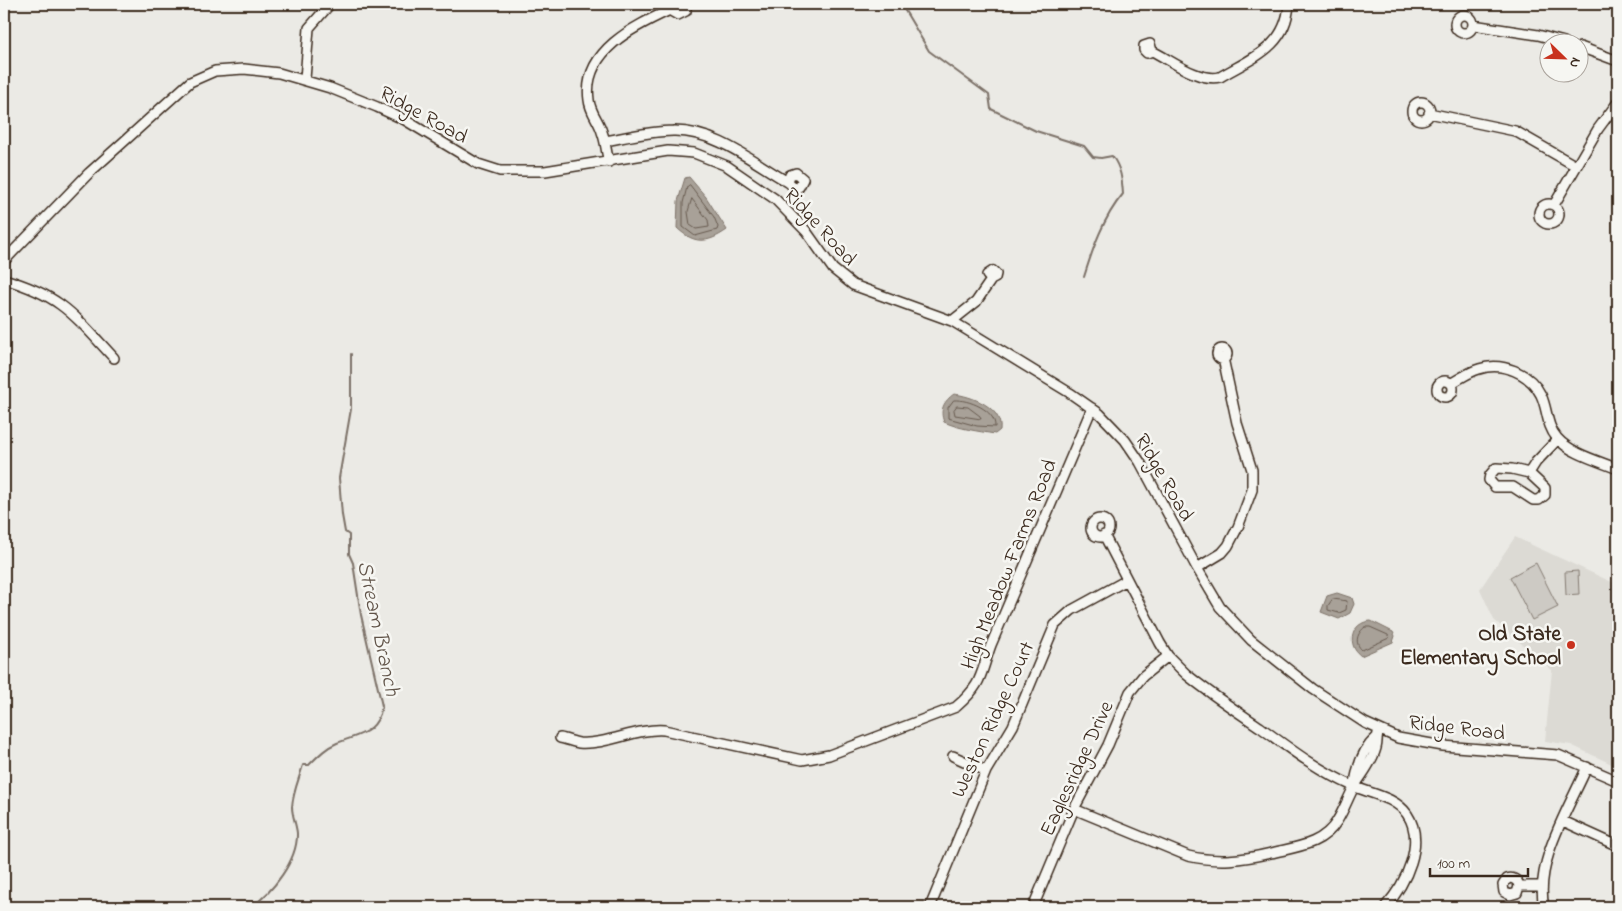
<svg xmlns="http://www.w3.org/2000/svg" width="1622" height="911" viewBox="0 0 1622 911" font-family="'Indie Flower',sans-serif">
  <style>
    .built { fill: #dcdad4 }
    .green { fill: #cdcac4; stroke: #847a71 }
    .water { fill: #a8a198; stroke: #7c7167 }
    .lines { fill: none; stroke-linecap: round; stroke-linejoin: round }
    .shore { stroke: #675a4f; stroke-width: 1 }
    .stream { stroke: #7c7167; stroke-width: 2 }
    .minor-casing { stroke: #3b2a1e; stroke-width: 12 }
    .minor { stroke: #f6f6f2; stroke-width: 9 }
    .poi-dot { fill: #c8321e; stroke: #f6f6f2; stroke-width: 2 }
    .labels { text-anchor: middle; stroke-width: 5; stroke-linejoin: round; paint-order: stroke }
    .street-label { font-size: 21px; fill: #3b2a1e; stroke: #f6f6f2 }
    .poi-label { font-size: 21px; font-weight: bold; fill: #3b2a1e; stroke: #f6f6f2; text-anchor: end }
    .water-label { font-size: 22px; font-style: italic; fill: #615449; stroke: #f6f6f2 }
  </style>
  <rect width="100%" height="100%" fill="#ebeae5"/>
  <filter id="ink" filterUnits="userSpaceOnUse"><feTurbulence type="fractalNoise" baseFrequency=".02" numOctaves="2"/><feDisplacementMap in="SourceGraphic" scale="10" xChannelSelector="R" yChannelSelector="G"/><feConvolveMatrix kernelMatrix="1 2 1 2 8 2 1 2 1" color-interpolation-filters="sRGB"/></filter>
  <g filter="url(#ink)">
    <path class="built" d="M1515 537 1618 585V767L1571 745 1545 741 1552 670 1494 620 1480 589Z"/>
    <path class="green" d="M1536 563 1558 607 1532 620 1510 577Z
      M1578 571 1579 594 1566 595 1565 572Z"/>
    <path class="water" d="M689 177 706 197 727 230C707 244 694 244 677 228L678 201 685 178Z
      M954 394C971 396 1003 407 1000 430L995 434C977 431 960 429 944 422 939 410 944 401 954 394Z
      M1337 593 1352 598 1354 604 1350 613 1339 619 1321 612 1327 596Z
      M1371 621 1393 632 1395 636 1393 642 1361 656C1346 645 1351 622 1371 621Z"/>
    <g class="lines">
      <path class="shore" d="M690 185 714 217 718 227 717 230 695 236 683 227V203L687 187Z
        M692 199 708 220 709 227 696 229 690 225 688 212Z
        M954 400C968 399 996 410 995 427L977 426 948 418V408Z
        M957 406 968 407 980 416 981 419 955 415 954 410Z
        M1333 599 1347 601 1346 610 1339 613 1328 610V606Z
        M1365 627H1370L1388 635 1389 638 1362 650C1354 643 1357 633 1365 627Z"/>
      <path class="stream" d="M901 4 929 51 989 95 991 109 1036 131 1084 146 1093 157 1101 158 1112 156C1121 168 1122 179 1123 194 1103 218 1093 248 1084 277
        M251 907C272 893 298 860 297 833 296 824 292 815 292 807 293 792 299 779 303 765H309C317 757 325 748 337 743 359 734 377 734 382 706L361 615 353 563 349 554V535L345 532 342 515 339 478 351 409V354"/>
      <g class="minor-casing">
        <path id="minor" d="M669 4 671 11 678 15 686 11V4
          M1455 24a9 9 0 1 1 18 0a9 9 0 1 1-18 0Z
          M1473 25 1538 35 1564 42
          M1580 47 1618 61
          M1152 51 1150 44 1144 46V50L1147 53 1152 51C1171 60 1198 82 1220 77 1254 57 1286 47 1289 4
          M305 79 309 28 330 4
          M1412 111a9 9 0 1 1 18 0a9 9 0 1 1-18 0Z
          M1429 113 1515 131 1576 166
          M605 141C627 137 651 131 673 131 715 130 753 162 788 182L790 175 796 173 803 179 799 187H794L788 182
          M609 162C606 152 606 142 602 132 599 121 590 112 589 100 582 51 635 26 670 10
          M1539 214a10 10 0 1 1 20 0a10 10 0 1 1-20 0Z
          M1554 205 1598 129 1618 102
          M4 261 89 173 190 82 215 71 244 69 279 73 330 88 377 107 405 120 478 164 500 171H545L668 151 694 153 727 166 775 199 806 231 833 269 853 285 952 321 1070 393 1100 414 1125 440 1140 462 1197 568 1220 607 1251 640 1313 689 1365 723 1398 738 1443 746 1558 755 1618 781
          M4 279C62 296 74 315 114 358
          M952 321 976 302 991 280 995 278 996 274 993 271 987 275 991 280
          M1217 354a5 5 0 1 1 10 0a5 5 0 1 1-10 0Z
          M1437 389a8 8 0 1 1 16 0a8 8 0 1 1-16 0Z
          M1452 383C1461 378 1469 372 1479 369 1502 361 1530 373 1541 395 1548 410 1546 425 1557 438 1571 454 1599 461 1618 469
          M1529 473 1545 488V495L1539 500H1533L1513 487H1495L1489 480 1490 475 1496 468 1512 469 1529 473 1536 462 1558 439
          M1091 528a9 9 0 1 1 18 0a9 9 0 1 1-18 0Z
          M1104 535 1160 643 1168 656 1186 674C1209 693 1235 710 1260 727 1290 749 1319 771 1353 786 1371 794 1395 797 1407 814 1426 842 1406 884 1385 907
          M1197 568 1222 553 1228 546 1238 527 1252 490V470L1237 423 1223 358
          M560 738C566 739 573 742 579 743 608 745 636 728 664 730L802 760 829 755 956 707C983 684 980 675 991 645L1092 408
          M953 756 986 771
          M1355 784C1357 768 1363 749 1376 738
          M1074 809 1188 856C1218 863 1242 860 1271 853 1295 847 1323 845 1337 821 1344 810 1348 798 1354 787 1362 774 1372 763 1376 748 1378 741 1376 737 1379 730
          M1563 821 1618 846
          M1519 886 1517 893 1510 895 1504 892 1503 885 1507 879C1513 877 1518 880 1519 886H1541
          M930 907 986 771 1013 726 1055 625 1072 610 1127 580
          M1033 907 1074 809 1108 745 1130 692 1143 676 1168 656
          M1544 907C1534 863 1569 808 1587 767"/>
      </g>
      <use href="#minor" class="minor"/>
    </g>
  </g>
  <circle class="poi-dot" cx="1571" cy="645" r="5"/>
  <g class="labels">
    <g class="street-label">
      <text transform="translate(424 114) rotate(29)" y="7">Ridge Road</text>
      <text transform="translate(821 226) rotate(48)" y="7">Ridge Road</text>
      <text transform="translate(1165 477) rotate(60)" y="7">Ridge Road</text>
      <text transform="translate(1008 564) rotate(-68)" y="7">High Meadow Farms Road</text>
      <text transform="translate(992 719) rotate(-65)" y="7">Weston Ridge Court</text>
      <text transform="translate(1457 727) rotate(7)" y="7">Ridge Road</text>
      <text transform="translate(1076 768) rotate(-65)" y="7">Eaglesridge Drive</text>
    </g>
    <g class="poi-label">
      <text x="1561" y="640">Old State<tspan x="1561" dy="24">Elementary School</tspan></text>
    </g>
    <g class="water-label">
      <text transform="translate(380 628) rotate(78)" y="8">Stream Branch</text>
    </g>
  </g>
  <rect width="1622" height="911" fill="none" stroke="#f6f6f2" stroke-width="20"/>
  <rect x="10" y="10" width="1602" height="891" fill="none" stroke="#3b2a1e" stroke-width="2" filter="url(#ink)"/>
  <g transform="translate(1564 58) rotate(113)"><circle r="24" fill="#f6f6f2" stroke="#aba49d"/>
  <path d="M0-4L9 19L0 12L-9 19Z" fill="#c8321e"/>
  <text y="-8" font-size="14" font-weight="bold" text-anchor="middle" fill="#3b2a1e">N</text>
  </g>
  <path d="M1430 868v8h98v-8" fill="none" stroke="#3b2a1e" stroke-width="2.5"/>
  <text x="1437" y="868" font-size="15" fill="#3b2a1e" stroke="#f6f6f2" stroke-width="4" paint-order="stroke">100 m</text>
</svg>
